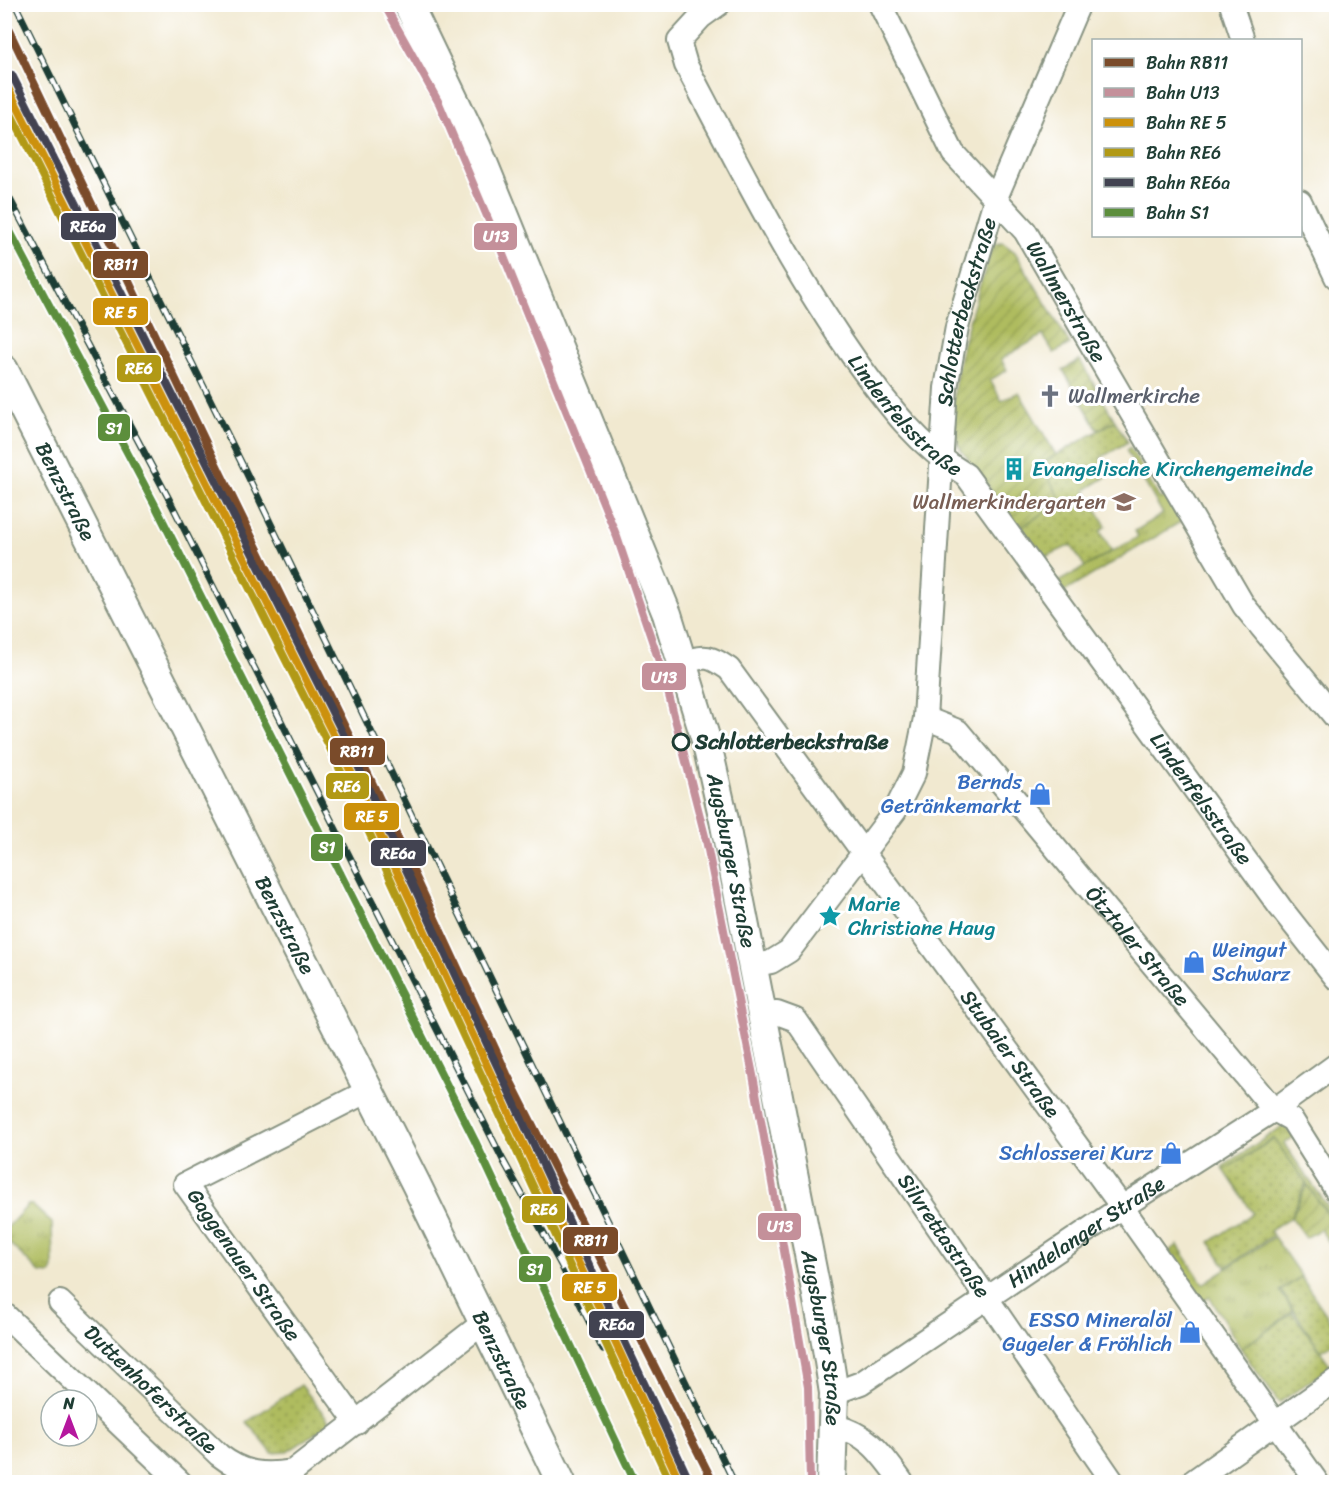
<svg xmlns="http://www.w3.org/2000/svg" width="1341" height="1487" viewBox="0 0 1341 1487" font-family="Sriracha,sans-serif">
  <style>
    .grass { fill: url(#grass-tufts); stroke: #677c4a; stroke-width: 1.5 }
    .park { fill: url(#park-dots); stroke: #677c4a; stroke-width: 1.5 }
    .garden { fill: url(#garden-furrows); stroke: #677c4a; stroke-width: 1.5 }
    .lines { fill: none; stroke-linecap: round; stroke-linejoin: round }
    .minor-casing { stroke: #889382; stroke-width: 26 }
    .major-casing { stroke: #889382; stroke-width: 32 }
    .minor { stroke: #fff; stroke-width: 22 }
    .major { stroke: #fff; stroke-width: 28 }
    .rail-casing { stroke: #1f3d34; stroke-width: 7 }
    .rail { stroke: #fff; stroke-width: 4.5; stroke-dasharray: 14; stroke-linecap: butt }
    .rail-1-casing { stroke: #fff; stroke-width: 12 }
    .rail-2-casing { stroke: #fff; stroke-width: 12 }
    .rail-3-casing { stroke: #fff; stroke-width: 12 }
    .rail-4-casing { stroke: #fff; stroke-width: 12 }
    .rail-5-casing { stroke: #fff; stroke-width: 12 }
    .rail-6-casing { stroke: #fff; stroke-width: 12 }
    .rail-1 { stroke: #7a4b2a; stroke-width: 8 }
    .rail-2 { stroke: #c4909a; stroke-width: 8 }
    .rail-3 { stroke: #cc910a; stroke-width: 8 }
    .rail-4 { stroke: #b19915; stroke-width: 8 }
    .rail-5 { stroke: #424351; stroke-width: 8 }
    .rail-6 { stroke: #5c8e3c; stroke-width: 8 }
    .stop-dot { fill: #fff; stroke: #1f3d34; stroke-width: 3 }
    .labels { text-anchor: middle; stroke-width: 6; stroke-linejoin: round; paint-order: stroke }
    .street-label { font-size: 21px; fill: #1f3d34; stroke: #fff }
    .worship-label { font-size: 21px; fill: #5b616d; stroke: #fff; text-anchor: start }
    .culture-label { font-size: 21px; fill: #0d838f; stroke: #fff; text-anchor: start }
    .education-label { font-size: 21px; fill: #785e54; stroke: #fff; text-anchor: end }
    .stop-label { font-size: 21px; font-weight: bold; fill: #1f3d34; stroke: #fff; text-anchor: start }
    .shop-label { font-size: 21px; fill: #366cbe; stroke: #fff; text-anchor: end }
    .line-badge { stroke: #fff; stroke-width: 2 }
    .badge-label { font-size: 16px; text-anchor: middle; font-weight: bold; fill: #fff }
  </style>
  <defs>
    <pattern id="grass-tufts" width="24" height="20" patternUnits="userSpaceOnUse" patternTransform="scale(1.5)"><rect width="24" height="20" fill="#afbc5f"/><path d="M3 7l-1-3M5 7V3M7 7l1-3M15 17l-1-3M17 17v-4M19 17l1-3" fill="none" stroke="#8e9a4f"/></pattern>
    <pattern id="park-dots" width="8" height="8" patternUnits="userSpaceOnUse" patternTransform="scale(1.5)"><rect width="8" height="8" fill="#afbc5f"/><path d="M2 2h.1M6 6h.1" fill="none" stroke="#8e9a4f" stroke-width="1.8" stroke-linecap="round"/></pattern>
    <pattern id="garden-furrows" width="10" height="10" patternUnits="userSpaceOnUse" patternTransform="scale(1.5)"><rect width="10" height="10" fill="#afbc5f"/><path d="M-1 1l2-2M0 10L10 0M9 11l2-2" fill="none" stroke="#8e9a4f"/></pattern>
  </defs>
  <rect width="100%" height="100%" fill="#fff"/>
  <filter id="ink" filterUnits="userSpaceOnUse"><feTurbulence type="fractalNoise" baseFrequency=".0167" numOctaves="2"/><feDisplacementMap in="SourceGraphic" scale="12" xChannelSelector="R" yChannelSelector="G"/><feConvolveMatrix kernelMatrix="1 2 1 2 8 2 1 2 1" color-interpolation-filters="sRGB"/></filter>
  <filter id="wash" filterUnits="userSpaceOnUse"><feTurbulence type="fractalNoise" baseFrequency=".008" numOctaves="4" result="noise"/><feDisplacementMap in="SourceGraphic" scale="24" xChannelSelector="R" yChannelSelector="G"/><feGaussianBlur stdDeviation="1.35" result="paint"/><feColorMatrix in="noise" values="0 0 0 0 0 0 0 0 0 0 0 0 0 0 0 0 0 1.4 0 .05"/><feComposite in="paint" operator="in"/></filter>
  <g filter="url(#wash)">
    <rect width="100%" height="100%" fill="#f1e9d0"/>
    <path class="grass" d="M1130 447 1160 499 1171 493 1187 518 1064 592 1058 582 1138 537 1135 531 1163 514 1126 450Z
      M1292 1120 1300 1132 1284 1144 1336 1218V1225L1274 1138 1224 1170 1222 1167Z
      M28 1205H32L52 1223 53 1268 50 1274 40 1273 5 1239V1230Z
      M1274 1237 1301 1276 1280 1291 1293 1311 1241 1349 1210 1297 1201 1302 1167 1253 1178 1245 1203 1284Z"/>
    <path class="park" d="M1115 421 1128 442 1100 458 1109 475 1085 490 1106 526 1100 531 1112 551 1085 567 1071 545 1041 559 1019 528 1062 502 1041 464Z
      M1274 1139 1306 1183 1290 1218 1270 1231 1273 1235 1226 1267 1210 1242 1253 1213 1224 1170Z
      M1301 1277 1336 1329V1341L1321 1351 1281 1291Z
      M1293 1313 1331 1366 1279 1403 1241 1349Z
      M301 1385 331 1423 287 1452 272 1453 247 1422Z"/>
    <path class="garden" d="M1003 243 1015 252 1070 344 1054 353 1043 335 1001 359 1007 370 990 380 1002 401 1019 392 1056 455 1041 464 1062 502 1019 528 962 451C934 407 979 292 993 244Z
      M1080 360 1115 421 1098 430 1063 370Z
      M1307 1185 1336 1226V1252L1320 1229 1306 1238 1291 1218Z"/>
  </g>
  <g filter="url(#ink)">
    <g class="lines">
      <g class="minor-casing">
        <g id="minor">
          <path id="s1" d="M719 4 701 17 679 41 686 65C739 166 790 268 856 361 888 405 918 446 966 475L1280 907 1336 978"/>
          <path id="s2" d="M880 4 953 153 1025 231 1244 606 1336 718"/>
          <path d="M1231 4 1243 40"/>
          <path d="M1300 201 1336 277"/>
          <path id="s3" d="M684 662C707 655 709 656 729 669L1122 1207 1317 1482"/>
          <path id="s4" d="M925 718 958 731 1274 1110 1292 1120 1336 1190"/>
          <path id="s5" d="M752 966 771 962 789 951 895 811 914 773 925 718 946 388 957 327 995 200 1079 4"/>
          <path id="s6" d="M761 1015 777 1013 796 1020 1113 1482"/>
          <path id="s7" d="M60 1302 219 1455C243 1474 264 1476 293 1471L483 1323"/>
          <path d="M4 1314 180 1482"/>
          <path id="s8" d="M834 1393 861 1383 1122 1207 1274 1110 1336 1065"/>
          <path d="M357 1423 185 1184 368 1091"/>
          <path d="M834 1426C870 1434 882 1455 902 1482"/>
          <path d="M1192 1482 1336 1380"/>
        </g>
      </g>
      <g class="major-casing">
        <g id="major">
          <path id="s9" d="M408 4 477 148 667 614 706 740 724 820 825 1336 834 1393 831 1482"/>
          <path id="s10" d="M4 370 416 1184 561 1482"/>
        </g>
      </g>
      <use href="#minor" class="minor"/>
      <use href="#major" class="major"/>
      <g class="rail-casing">
        <path id="rail" d="M15 4 242 464 734 1482
          M4 188 169 499 503 1160 561 1265 603 1350"/>
      </g>
      <use href="#rail" class="rail"/>
      <g class="rail-1-casing">
        <path id="rail-1" d="M4 20 221 474 370 778 507 1074 713 1482"/>
      </g>
      <g class="rail-2-casing">
        <path id="rail-2" d="M384 4 439 103 500 247 617 537 664 676 706 840 753 1075 808 1387 810 1482"/>
      </g>
      <g class="rail-3-casing">
        <path id="rail-3" d="M4 80 337 742 680 1482"/>
      </g>
      <g class="rail-4-casing">
        <path id="rail-4" d="M4 100 329 746 670 1482"/>
      </g>
      <g class="rail-5-casing">
        <path id="rail-5" d="M12 75 345 738 688 1478"/>
      </g>
      <g class="rail-6-casing">
        <path id="rail-6" d="M4 220 154 503 475 1141 635 1482"/>
      </g>
      <use href="#rail-1" class="rail-1"/>
      <use href="#rail-2" class="rail-2"/>
      <use href="#rail-3" class="rail-3"/>
      <use href="#rail-4" class="rail-4"/>
      <use href="#rail-5" class="rail-5"/>
      <use href="#rail-6" class="rail-6"/>
    </g>
  </g>
  <defs>
    <g id="church-bare" transform="scale(1.8)"><path d="M-1.2-6h2.4v3.5h3.3v2.4h-3.3V6h-2.4V-.1h-3.3v-2.4h3.3Z" fill="#6b7280" stroke="#fff" stroke-width="2.5" paint-order="stroke"/></g>
    <g id="building-bare" transform="scale(1.8)"><path d="M-4-6H4V6H1V3H-1V6H-4ZM-2.5-4.3h1.7v1.8h-1.7ZM.8-4.3h1.7v1.8H.8ZM-2.5-1h1.7V.8h-1.7ZM.8-1h1.7V.8H.8Z" fill="#0f9aa8" stroke="#fff" stroke-width="2.5" paint-order="stroke"/></g>
    <g id="school-bare" transform="scale(1.8)"><path d="M0-5L7-2L0 1L-7-2ZM-4 1L0 2.5L4 1V4Q0 6-4 4Z" fill="#8d6e63" stroke="#fff" stroke-width="2.5" paint-order="stroke"/></g>
    <g id="shop-bare" transform="scale(1.8)"><path d="M-5-2.5h2.3a2.7 3.5 0 0 1 5.4 0H5L5.5 6h-11ZM-1.5-2.5h3a1.5 2.3 0 0 0-3 0Z" fill="#3f7fe0" stroke="#fff" stroke-width="2.5" paint-order="stroke"/></g>
    <g id="sight-bare" transform="scale(1.8)"><path d="M0-6L1.8-2.2L6-1.7L2.9 1.2L3.7 5.4L0 3.3L-3.7 5.4L-2.9 1.2L-6-1.7L-1.8-2.2Z" fill="#0f9aa8" stroke="#fff" stroke-width="2.5" paint-order="stroke"/></g>
  </defs>
  <g fill-rule="evenodd">
    <use href="#church-bare" x="1050" y="396"/>
    <use href="#building-bare" x="1014" y="469"/>
    <use href="#school-bare" x="1124" y="502"/>
    <use href="#shop-bare" x="1040" y="794"/>
    <use href="#sight-bare" x="830" y="916"/>
    <use href="#shop-bare" x="1194" y="962"/>
    <use href="#shop-bare" x="1171" y="1153"/>
    <use href="#shop-bare" x="1190" y="1332"/>
  </g>
  <circle class="stop-dot" cx="681" cy="742" r="8"/>
  <g class="labels">
    <g class="street-label">
      <text dy="7" stroke="none"><textPath href="#s2" startOffset="354">Wallmerstraße</textPath></text>
      <text dy="7" stroke="none"><textPath href="#s5" startOffset="724">Schlotterbeckstraße</textPath></text>
      <text dy="7" stroke="none"><textPath href="#s1" startOffset="495">Lindenfelsstraße</textPath></text>
      <text dy="7" stroke="none"><textPath href="#s10" startOffset="136">Benzstraße</textPath></text>
      <text dy="7" stroke="none"><textPath href="#s1" startOffset="981">Lindenfelsstraße</textPath></text>
      <text dy="7" stroke="none"><textPath href="#s9" startOffset="918">Augsburger Straße</textPath></text>
      <text dy="7" stroke="none"><textPath href="#s10" startOffset="622">Benzstraße</textPath></text>
      <text dy="7" stroke="none"><textPath href="#s4" startOffset="316">Ötztaler Straße</textPath></text>
      <text dy="7" stroke="none"><textPath href="#s3" startOffset="525">Stubaier Straße</textPath></text>
      <text dy="7" stroke="none"><textPath href="#s8" startOffset="300">Hindelanger Straße</textPath></text>
      <text dy="7" stroke="none"><textPath href="#s6" startOffset="298">Silvrettastraße</textPath></text>
      <text transform="translate(244 1265) rotate(55)" y="7">Gaggenauer Straße</text>
      <text dy="7" stroke="none"><textPath href="#s9" startOffset="1404">Augsburger Straße</textPath></text>
      <text dy="7" stroke="none"><textPath href="#s10" startOffset="1108">Benzstraße</textPath></text>
      <text dy="7" stroke="none"><textPath href="#s7" startOffset="126">Duttenhoferstraße</textPath></text>
    </g>
    <g class="worship-label">
      <text x="1068" y="403">Wallmerkirche</text>
    </g>
    <g class="culture-label">
      <text x="1032" y="476">Evangelische Kirchengemeinde</text>
      <text x="848" y="911">Marie<tspan x="848" dy="24">Christiane Haug</tspan></text>
    </g>
    <g class="education-label">
      <text x="1106" y="509">Wallmerkindergarten</text>
    </g>
    <g class="stop-label">
      <text x="695" y="749">Schlotterbeckstraße</text>
    </g>
    <g class="shop-label">
      <text x="1022" y="789">Bernds<tspan x="1022" dy="24">Getränkemarkt</tspan></text>
      <text x="1212" y="957" text-anchor="start">Weingut<tspan x="1212" dy="24">Schwarz</tspan></text>
      <text x="1153" y="1160">Schlosserei Kurz</text>
      <text x="1172" y="1327">ESSO Mineralöl<tspan x="1172" dy="24">Gugeler &amp; Fröhlich</tspan></text>
    </g>
  </g>
  <g class="line-badge">
    <rect x="60" y="212" width="57" height="29" rx="6" fill="#424351"/>
    <rect x="473" y="222" width="45" height="29" rx="6" fill="#c4909a"/>
    <rect x="92" y="250" width="57" height="29" rx="6" fill="#7a4b2a"/>
    <rect x="92" y="297" width="57" height="29" rx="6" fill="#cc910a"/>
    <rect x="116" y="354" width="46" height="29" rx="6" fill="#b19915"/>
    <rect x="97" y="413" width="34" height="29" rx="6" fill="#5c8e3c"/>
    <rect x="641" y="662" width="46" height="29" rx="6" fill="#c4909a"/>
    <rect x="329" y="737" width="57" height="29" rx="6" fill="#7a4b2a"/>
    <rect x="325" y="772" width="45" height="28" rx="6" fill="#b19915"/>
    <rect x="343" y="802" width="57" height="29" rx="6" fill="#cc910a"/>
    <rect x="310" y="833" width="34" height="29" rx="6" fill="#5c8e3c"/>
    <rect x="370" y="839" width="57" height="28" rx="6" fill="#424351"/>
    <rect x="521" y="1195" width="45" height="29" rx="6" fill="#b19915"/>
    <rect x="757" y="1212" width="45" height="29" rx="6" fill="#c4909a"/>
    <rect x="562" y="1226" width="57" height="29" rx="6" fill="#7a4b2a"/>
    <rect x="518" y="1255" width="34" height="28" rx="6" fill="#5c8e3c"/>
    <rect x="561" y="1273" width="57" height="29" rx="6" fill="#cc910a"/>
    <rect x="588" y="1310" width="57" height="29" rx="6" fill="#424351"/>
  </g>
  <g class="badge-label">
    <text x="88" y="232">RE6a</text>
    <text x="496" y="242">U13</text>
    <text x="121" y="270">RB11</text>
    <text x="121" y="318">RE 5</text>
    <text x="139" y="374">RE6</text>
    <text x="114" y="434">S1</text>
    <text x="664" y="683">U13</text>
    <text x="357" y="757">RB11</text>
    <text x="347" y="792">RE6</text>
    <text x="372" y="822">RE 5</text>
    <text x="327" y="853">S1</text>
    <text x="398" y="859">RE6a</text>
    <text x="544" y="1215">RE6</text>
    <text x="780" y="1232">U13</text>
    <text x="591" y="1246">RB11</text>
    <text x="535" y="1275">S1</text>
    <text x="590" y="1293">RE 5</text>
    <text x="617" y="1330">RE6a</text>
  </g>
  <rect width="1341" height="1487" fill="none" stroke="#fff" stroke-width="24"/>
  <rect x="1092" y="39" width="210" height="198" fill="#ffffff" stroke="#a5b1ae" stroke-width="1.5"/>
  <rect x="1104" y="58" width="30" height="9" fill="#7a4b2a" stroke="#a5b1ae" stroke-width="1.5"/>
  <text x="1146" y="69" font-size="18" fill="#1f3d34">Bahn RB11</text>
  <rect x="1104" y="88" width="30" height="9" fill="#c4909a" stroke="#a5b1ae" stroke-width="1.5"/>
  <text x="1146" y="99" font-size="18" fill="#1f3d34">Bahn U13</text>
  <rect x="1104" y="118" width="30" height="9" fill="#cc910a" stroke="#a5b1ae" stroke-width="1.5"/>
  <text x="1146" y="129" font-size="18" fill="#1f3d34">Bahn RE 5</text>
  <rect x="1104" y="148" width="30" height="9" fill="#b19915" stroke="#a5b1ae" stroke-width="1.5"/>
  <text x="1146" y="159" font-size="18" fill="#1f3d34">Bahn RE6</text>
  <rect x="1104" y="178" width="30" height="9" fill="#424351" stroke="#a5b1ae" stroke-width="1.5"/>
  <text x="1146" y="189" font-size="18" fill="#1f3d34">Bahn RE6a</text>
  <rect x="1104" y="208" width="30" height="9" fill="#5c8e3c" stroke="#a5b1ae" stroke-width="1.5"/>
  <text x="1146" y="219" font-size="18" fill="#1f3d34">Bahn S1</text>
  <g transform="translate(69 1418)"><circle r="28" fill="#ffffff" stroke="#a5b1ae" stroke-width="1.5"/>
  <path d="M0-4.5L10 22L0 15L-10 22Z" fill="#b5179e"/>
  <text y="-9" font-size="16" font-weight="bold" text-anchor="middle" fill="#1f3d34">N</text>
  </g>
</svg>
